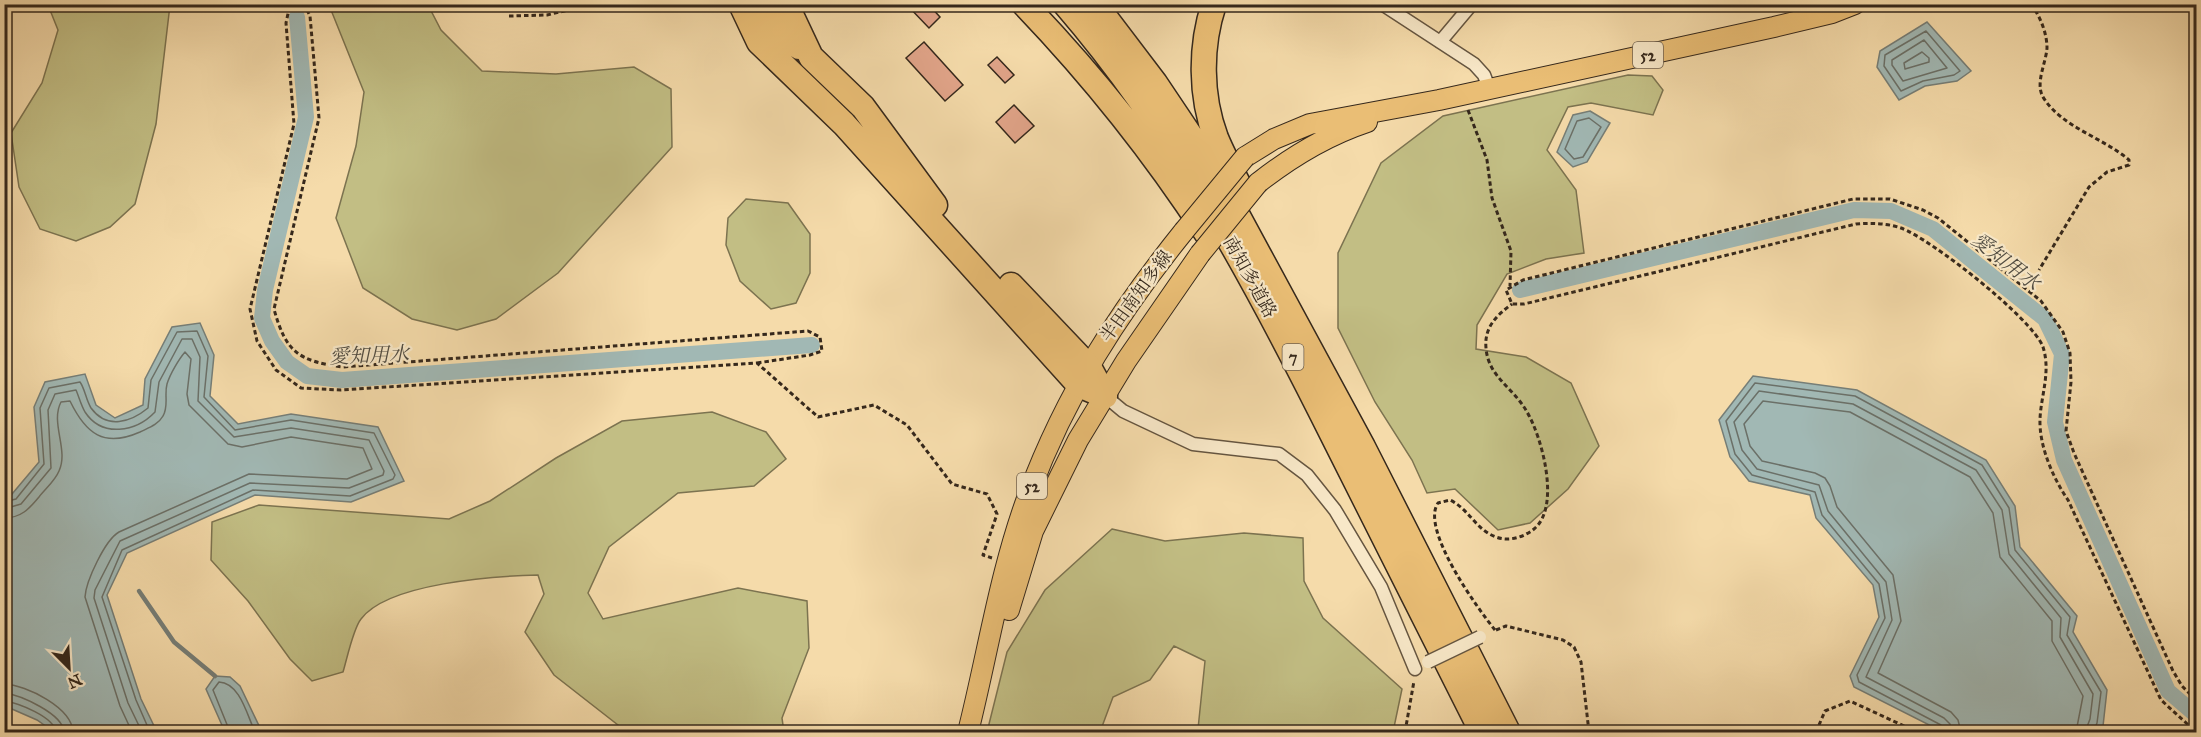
<svg xmlns="http://www.w3.org/2000/svg" width="2201" height="737" viewBox="0 0 2201 737" font-family="'IM FELL Great Primer','Noto Serif JP',serif">
  <style>
    .green { fill: #c2be84; stroke: #7c7350; stroke-width: 1.5 }
    .water { fill: #a1b8b4; stroke: #767e77; stroke-width: 1.5 }
    .lines { fill: none; stroke-linecap: round; stroke-linejoin: round }
    .shore { stroke: #6b7068; stroke-width: 1.5 }
    .stream { stroke: #767e77; stroke-width: 4.5 }
    .canal { stroke: #a1b8b4; stroke-width: 16 }
    .building { fill: #e1a489; stroke: #35281c; stroke-width: 1.5 }
    .street-casing { stroke: #655540; stroke-width: 15 }
    .primary-casing { stroke: #35281c; stroke-width: 22 }
    .highway-casing { stroke: #35281c; stroke-width: 27 }
    .path { stroke: #35281c; stroke-width: 3; stroke-dasharray: 4.5 3; stroke-linecap: butt }
    .street { stroke: #f8e8c8; stroke-width: 12 }
    .primary { stroke: #eabe75; stroke-width: 20 }
    .highway { stroke: #eabe75; stroke-width: 24 }
    .street-bridge-casing { stroke: #655540; stroke-width: 15; stroke-linecap: butt }
    .primary-bridge-casing { stroke: #35281c; stroke-width: 22; stroke-linecap: butt }
    .street-bridge { stroke: #f8e8c8; stroke-width: 12 }
    .primary-bridge { stroke: #eabe75; stroke-width: 20 }
    .labels { text-anchor: middle; stroke-width: 4.5; stroke-linejoin: round; paint-order: stroke }
    .shield { fill: #f8e8c8; stroke: #706250; stroke-width: 1.5 }
    .shield-label { font-size: 16px; font-weight: bold; fill: #35281c }
    .street-label { font-size: 18px; fill: #35281c; stroke: #f8e8c8 }
    .water-label { font-size: 20px; font-style: italic; fill: #504c42; stroke: #f8e8c8 }
  </style>
  <rect width="100%" height="100%" fill="#f5dbaa"/>
  <filter id="stains"><feTurbulence type="fractalNoise" baseFrequency=".00333" numOctaves="4"/><feColorMatrix values="0 0 0 0 .2 0 0 0 0 .09 0 0 0 0 .02 0 0 0 .5 -.17"/></filter>
  <radialGradient id="worn" r=".72"><stop offset=".6" stop-color="#630" stop-opacity="0"/><stop offset="1" stop-color="#630" stop-opacity=".3"/></radialGradient>
  <path class="green" d="M48 5H170L156 124 135 204 110 227 76 241 40 229 19 187 11 133 42 83 58 30Z
    M329 5H428L441 30 482 71 556 74 634 67 671 89 672 147 558 273 496 319 457 330 412 319 363 288 336 218 356 146 364 92Z
    M1628 75 1652 76 1663 90 1653 115 1591 103 1568 107 1547 150 1576 190 1584 253 1546 259 1507 274 1477 325 1476 349 1526 357 1571 383 1599 446 1568 489 1530 523 1498 530 1455 489 1427 493 1412 460 1375 402 1338 328V253L1381 163 1443 116Z
    M746 199 788 203 810 234V273L796 303 771 309 740 281 726 245 728 218Z
    M712 412 766 432 786 459 754 486 678 493 609 547 588 593 603 619 738 588 807 601 809 648 782 718 784 732H627L554 675 525 632 544 594 538 575C495 576 388 583 361 619 353 629 347 659 343 672L312 681 290 659 248 601 211 560 212 522 259 505 449 519 490 501 556 458 622 421Z
    M1112 529 1165 541 1244 533 1303 538 1304 581 1323 618 1402 689 1393 732H1203L1198 729 1205 661 1174 646 1150 680 1113 697 1100 732H987L1007 652 1045 590Z"/>
  <path class="water" d="M1927 22 1971 71 1957 81 1925 86 1899 100 1877 67 1880 51Z
    M1590 111 1610 123 1587 162 1573 167 1557 152 1573 115Z
    M200 323 214 355 210 396 238 424 291 414 378 427 404 481 351 502 255 495 127 553 107 595 141 699 157 732H54L37 720 5 706V496L12 494 39 462 34 407 45 382 85 374 96 405 115 418 143 405 145 379 172 327Z
    M1753 376 1857 390 1986 460 2015 506 2020 547 2077 616 2073 632 2107 690 2103 726 2096 732H1943L1854 687 1850 676 1879 617 1873 585 1816 518 1810 495 1749 481 1730 457 1719 420Z
    M215 676 230 677 240 686 262 732H225L206 689Z"/>
  <g class="lines">
    <path class="shore" d="M1926 31 1960 71 1954 75 1923 81 1901 91 1884 66 1885 55Z
      M1924 40 1947 68 1903 81 1892 65V60Z
      M1922 52 1929 58V62L1905 69 1904 63Z
      M1589 118 1601 127 1583 157 1574 159 1565 149 1577 121Z
      M4 502 16 499 44 464 40 408 49 388 80 382C85 389 86 400 91 408 107 430 131 422 148 408L151 380 177 332 197 331 208 356 204 397 235 430 291 420 374 433 395 475 393 479 350 496 253 490 122 550 102 597 136 700 150 732
      M4 509 21 504 51 468 48 410 55 394 76 390C79 397 81 405 85 412 102 438 136 432 155 412L159 382 182 339H192L200 357 198 401 234 437 291 428 369 440 384 471 383 475 349 488 250 483 120 541 95 590 94 598 128 703 142 732
      M4 518C21 518 29 509 39 497 45 489 55 481 59 471 69 450 50 423 61 402L70 401C86 434 104 448 140 432 148 428 158 425 163 416 169 406 164 395 167 384 170 374 179 359 185 352L191 359 187 394 189 405 228 444 242 447 291 437 363 448 372 469 347 479 249 474 119 532C105 540 86 581 85 597L120 706 132 732
      M4 684C27 685 72 708 73 732
      M4 693C21 695 63 714 64 732
      M4 701C19 703 54 717 56 732
      M230 732 213 690 219 682C240 683 247 715 255 732
      M1944 732 1941 725 1859 682 1857 675 1885 618 1879 584 1822 515 1815 492 1752 475 1735 454 1726 421 1755 383 1855 396 1982 465 2009 508 2015 550 2070 617 2067 635 2101 692 2097 723 2093 732
      M1952 732 1950 724 1944 718 1866 677 1892 620 1886 582 1828 511 1819 485 1757 469 1742 450 1734 422 1759 391 1853 404 1976 470 2002 510 2009 554 2061 618 2060 637 2093 694 2090 719 2085 732
      M1961 732 1958 720 1951 712 1878 673 1901 621 1893 575 1837 507 1830 486 1825 478 1815 473 1762 461 1750 446 1744 424 1763 401 1850 412 1970 477 1993 513 2000 557 2052 621V641L2083 696 2076 732"/>
    <path class="stream" d="M139 591 174 642 215 676"/>
    <path class="canal" d="M297 17 306 117 265 290 262 318 272 341 287 362 307 376 342 380 812 345
      M1520 290 1854 210 1891 211 1933 229 2045 319 2062 354 2055 422 2064 460 2168 691 2196 715"/>
  </g>
  <path class="building" d="M906 4H928L940 17 929 28Z
    M924 42 963 85 945 101 906 58Z
    M997 57 1014 75 1005 83 988 65Z
    M1014 105 1034 126 1015 143 996 122Z"/>
  <g class="lines">
    <g class="street-casing">
      <path id="street" d="M1382 4 1474 64 1484 75 1489 88
        M1440 42 1472 4
        M1105 396 1123 411 1193 444 1279 454 1307 475 1335 510 1381 587 1415 669
        M4 728 10 732"/>
    </g>
    <g class="primary-casing">
      <path id="primary" d="M1245 157 1274 139 1310 124 1439 100 1774 27 1832 13 1855 4
        M1258 183C1291 157 1328 135 1367 122
        M1009 610 1033 531 1078 440 1126 361 1200 254
        M968 732C988 653 1000 570 1029 493 1066 394 1118 313 1184 231"/>
    </g>
    <g class="highway-casing">
      <path id="highway" d="M741 4 759 42 844 124 1079 385 1105 396
        M767 4 781 33 799 47
        M786 4 811 57 863 107 935 205
        M1024 4C1092 75 1153 151 1207 234
        M1065 4C1179 136 1260 289 1337 444 1385 540 1433 636 1482 732
        M1095 4 1155 83 1212 168 1363 447 1508 732
        M1214 4C1200 46 1200 96 1216 138 1223 155 1232 172 1241 189
        M1011 285 1089 367 1105 396"/>
    </g>
    <path class="path" d="M2031 4C2040 16 2047 33 2047 48 2046 63 2035 83 2043 97 2061 127 2104 138 2129 160V165L2107 172 2089 187 2039 270
      M509 16 547 15 594 4
      M1468 110 1487 160 1492 198 1511 251 1510 286
      M757 363 810 355 822 351 820 337 808 331 343 367C299 361 286 353 274 309L319 118 310 16 305 6 289 9 286 23 294 124 250 309 257 341 276 370 301 388 341 390 757 363 818 417 874 405 907 425 952 484 987 494 997 514 983 555 992 558
      M1495 630C1478 609 1420 529 1438 503L1450 500C1469 509 1476 530 1496 537 1509 542 1524 537 1534 529 1561 507 1542 437 1527 412 1514 388 1488 377 1486 348 1484 327 1497 315 1512 304
      M1496 630 1506 626 1563 640 1574 647 1581 662 1589 732
      M2196 700 2182 686 2173 671 2074 453 2066 431 2071 382 2070 353 2063 332 2041 301 1938 218 1923 210 1890 199H1853L1523 280 1506 290 1512 304H1524L1856 224C1871 223 1887 223 1901 228 1931 239 2033 319 2043 347 2051 372 2041 395 2040 419 2039 446 2053 478 2068 500L2161 700 2196 732
      M1405 732 1414 681
      M1816 732 1825 711 1850 701 1917 732"/>
    <use href="#street" class="street"/>
    <use href="#primary" class="primary"/>
    <use href="#highway" class="highway"/>
    <g class="street-bridge-casing">
      <path id="street-bridge" d="M1428 662 1480 637"/>
    </g>
    <g class="primary-bridge-casing">
      <path id="primary-bridge" d="M1184 231 1245 157
        M1200 254 1258 183"/>
    </g>
    <use href="#street-bridge" class="street-bridge"/>
    <use href="#primary-bridge" class="primary-bridge"/>
  </g>
  <g class="labels">
    <g class="shield">
      <rect x="1633" y="42" width="30" height="26" rx="4.5"/>
      <rect x="1282.5" y="344" width="21" height="26" rx="4.5"/>
      <rect x="1017" y="473" width="30" height="26" rx="4.5"/>
    </g>
    <g class="shield-label">
      <text x="1648" y="61">52</text>
      <text x="1293" y="363">7</text>
      <text x="1032" y="492">52</text>
    </g>
    <g class="street-label">
      <text transform="translate(1250 277) rotate(61)" y="6">南知多道路</text>
      <text transform="translate(1136 296) rotate(-54)" y="6">半田南知多線</text>
    </g>
    <g class="water-label">
      <text transform="translate(2006 261) rotate(38)" y="7">愛知用水</text>
      <text transform="translate(369 355) rotate(-2)" y="7">愛知用水</text>
    </g>
  </g>
  <rect width="2201" height="737" fill="none" stroke="#f5dbaa" stroke-width="24"/>
  <rect x="6" y="6" width="2189" height="725" fill="none" stroke="#35281c" stroke-width="3"/>
  <rect x="12" y="12" width="2177" height="713" fill="none" stroke="#35281c" stroke-width="1.5"/>
  <g transform="translate(69 668) rotate(156)" stroke="#f8e8c8" stroke-width="4.5" paint-order="stroke">
  <path d="M0-4.5L10 22L0 15L-10 22Z" fill="#35281c"/>
  <text y="-9" font-size="16" font-weight="bold" text-anchor="middle" fill="#35281c">N</text>
  </g>
  <rect width="100%" height="100%" filter="url(#stains)"/>
  <rect width="100%" height="100%" fill="url(#worn)"/>
</svg>
